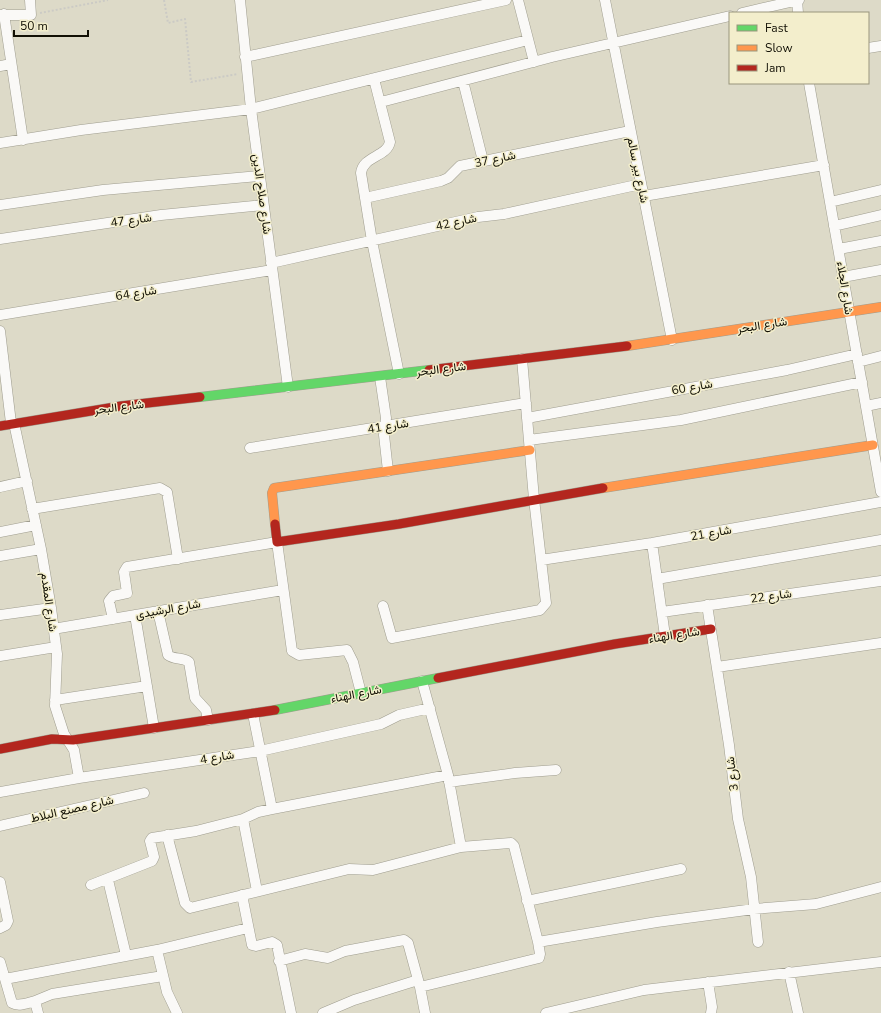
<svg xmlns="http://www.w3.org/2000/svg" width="881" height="1013" viewBox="0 0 881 1013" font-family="'Nunito Sans',Vazirmatn,sans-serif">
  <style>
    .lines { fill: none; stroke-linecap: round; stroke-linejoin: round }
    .street-casing { stroke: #9f9d8f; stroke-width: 11 }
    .fast-casing { stroke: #9f9d8f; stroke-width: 10 }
    .slow-casing { stroke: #9f9d8f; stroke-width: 10 }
    .jam-casing { stroke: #9f9d8f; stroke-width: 10 }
    .path { stroke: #cbcac5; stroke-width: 2; stroke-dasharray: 2 2; stroke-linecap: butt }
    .street { stroke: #faf9f7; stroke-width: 10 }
    .fast { stroke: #63d668; stroke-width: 9 }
    .slow { stroke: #ff974d; stroke-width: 9 }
    .jam { stroke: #b3261e; stroke-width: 9 }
    .labels { text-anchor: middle; stroke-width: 3; stroke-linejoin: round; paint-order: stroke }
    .street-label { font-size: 12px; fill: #110f04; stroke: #f3eecc }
  </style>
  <rect width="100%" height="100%" fill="#dddac8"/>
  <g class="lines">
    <g class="street-casing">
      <path id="street" d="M240 0 251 109 288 387
        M518 0 534 62
        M605 0 672 340
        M797 0 798 13
        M742 13 799 0
        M4 14 23 140
        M0 15H31L30 0
        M868 48 881 46
        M245 57 506 0
        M0 66 11 64
        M374 79 390 142C387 157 363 156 361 173L372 241 399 374
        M463 81 483 161
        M809 83 881 492
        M381 102 552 57 730 16
        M0 143 81 130 251 109 528 40
        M644 196 824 165
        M365 198 441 181 448 178 460 166 630 131
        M830 202 881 190
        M0 205 103 190 259 176
        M834 226 881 215
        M0 239 161 215 263 205
        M839 249 881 241
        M271 263 478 217 504 214 641 184
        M843 277 881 270
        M0 315 272 270
        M0 331 11 423
        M858 362 881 356
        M380 377 386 418 384 435 388 471
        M866 406 881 403
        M527 418 787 370 857 354
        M14 423 41 549 51 608 57 654 55 706 64 734 74 750 79 778
        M529 440 681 420 862 382
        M250 448 526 403
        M0 487 27 481
        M32 509 160 488 167 492 178 559
        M0 532 36 525
        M652 543 665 636
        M0 556 41 549
        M541 560 652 543 881 502
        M657 579 881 540
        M707 605 729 745 738 819 751 877 758 942
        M383 606 392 638 540 610 546 603 534 499 522 359
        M158 611 168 655C174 660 183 657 189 662L195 698 206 710 208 720
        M662 612 881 581
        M0 615 51 608
        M135 615 154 728
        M113 619 109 601 113 596 127 593 124 572 127 567 277 542 292 651 299 655 347 650 353 662 361 693
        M53 629 283 590
        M0 656 56 647
        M717 667 881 643
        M422 681 448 775
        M55 700 147 686
        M253 714 272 809
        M449 782 515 773 556 770
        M0 792 79 778 260 751 381 724 399 715 430 708
        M243 819 257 891
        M0 826 144 793
        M167 835 185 903 190 908 349 869 373 870 461 847 511 843 514 846 538 942 540 954 539 958 420 987 425 1013
        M108 880 126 955
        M0 882 8 921 6 925 0 928
        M91 885 152 861 154 857 150 841 152 838 196 831 243 819 258 812 272 809 448 775 461 847
        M242 895 252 945 256 946 272 942 277 945 291 1013
        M527 901 681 869
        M538 942 657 922 754 909 816 904 881 887
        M157 950 248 928
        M279 961 305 954 328 958 345 951 404 940 408 943 420 987
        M0 962 12 1003C19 1007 28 1003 35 1001L38 1013
        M789 972 798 1013
        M5 979 157 950 167 992 177 1013
        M708 982 712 1007 711 1013
        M35 1001 52 994 163 976
        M323 1013 354 1000 418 980
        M546 1013 644 990 881 962"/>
    </g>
    <g class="fast-casing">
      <path id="fast" d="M200 397 429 370
        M275 710 438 678"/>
    </g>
    <g class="slow-casing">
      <path id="slow" d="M627 346 881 307
        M603 488 873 445
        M275 524 272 493 274 488 530 450"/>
    </g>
    <g class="jam-casing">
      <path id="jam" d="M429 370 627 346
        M0 426 121 406 200 397
        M275 524 277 542 399 524 603 488
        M438 678 615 644 711 629
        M0 749 52 739 73 740 275 710"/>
    </g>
    <path class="path" d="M164 0 168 23 185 19 191 82 238 74
      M40 13 108 0"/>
    <use href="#street" class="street"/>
    <use href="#fast" class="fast"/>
    <use href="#slow" class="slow"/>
    <use href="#jam" class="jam"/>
  </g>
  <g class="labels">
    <g class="street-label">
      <text transform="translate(495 159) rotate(-12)" y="4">شارع 37</text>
      <text transform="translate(638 170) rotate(78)" y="4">شارع بير سالم</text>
      <text transform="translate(262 194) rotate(82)" y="4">شارع صلاح الدين</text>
      <text transform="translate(131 220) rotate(-8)" y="4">شارع 47</text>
      <text transform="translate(456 222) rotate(-12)" y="4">شارع 42</text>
      <text transform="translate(845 288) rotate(81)" y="4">شارع الجلاء</text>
      <text transform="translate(136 293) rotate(-9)" y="4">شارع 64</text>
      <text transform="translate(762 325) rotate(-9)" y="4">شارع البحر</text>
      <text transform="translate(441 369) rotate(-7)" y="4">شارع البحر</text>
      <text transform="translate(692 387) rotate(-10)" y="4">شارع 60</text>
      <text transform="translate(119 407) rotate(-7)" y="4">شارع البحر</text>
      <text transform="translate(388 426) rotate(-9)" y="4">شارع 41</text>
      <text transform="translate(711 533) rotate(-10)" y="4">شارع 21</text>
      <text transform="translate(771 596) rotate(-8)" y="4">شارع 22</text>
      <text transform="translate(49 602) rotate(82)" y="4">شارع المقدم</text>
      <text transform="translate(168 609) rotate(-10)" y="4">شارع الرشيدى</text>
      <text transform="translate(674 635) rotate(-9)" y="4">شارع الهناء</text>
      <text transform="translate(356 694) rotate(-11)" y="4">شارع الهناء</text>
      <text transform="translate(217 757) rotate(-9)" y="4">شارع 4</text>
      <text transform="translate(732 774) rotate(-97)" y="4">شارع 3</text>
      <text transform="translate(72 809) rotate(-13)" y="4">شارع مصنع البلاط</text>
    </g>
  </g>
  <rect x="729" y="12" width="140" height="72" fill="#f3eecc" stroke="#99957c"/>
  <rect x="737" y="25" width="20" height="6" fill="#63d668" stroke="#99957c"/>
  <text x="765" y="32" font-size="12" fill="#110f04">Fast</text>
  <rect x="737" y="45" width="20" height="6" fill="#ff974d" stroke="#99957c"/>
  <text x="765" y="52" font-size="12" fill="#110f04">Slow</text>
  <rect x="737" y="65" width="20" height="6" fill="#b3261e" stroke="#99957c"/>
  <text x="765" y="72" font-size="12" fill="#110f04">Jam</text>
  <path d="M14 30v6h74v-6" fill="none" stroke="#110f04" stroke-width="2"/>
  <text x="20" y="30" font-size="12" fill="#110f04" stroke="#f3eecc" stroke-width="3" paint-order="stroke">50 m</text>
</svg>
